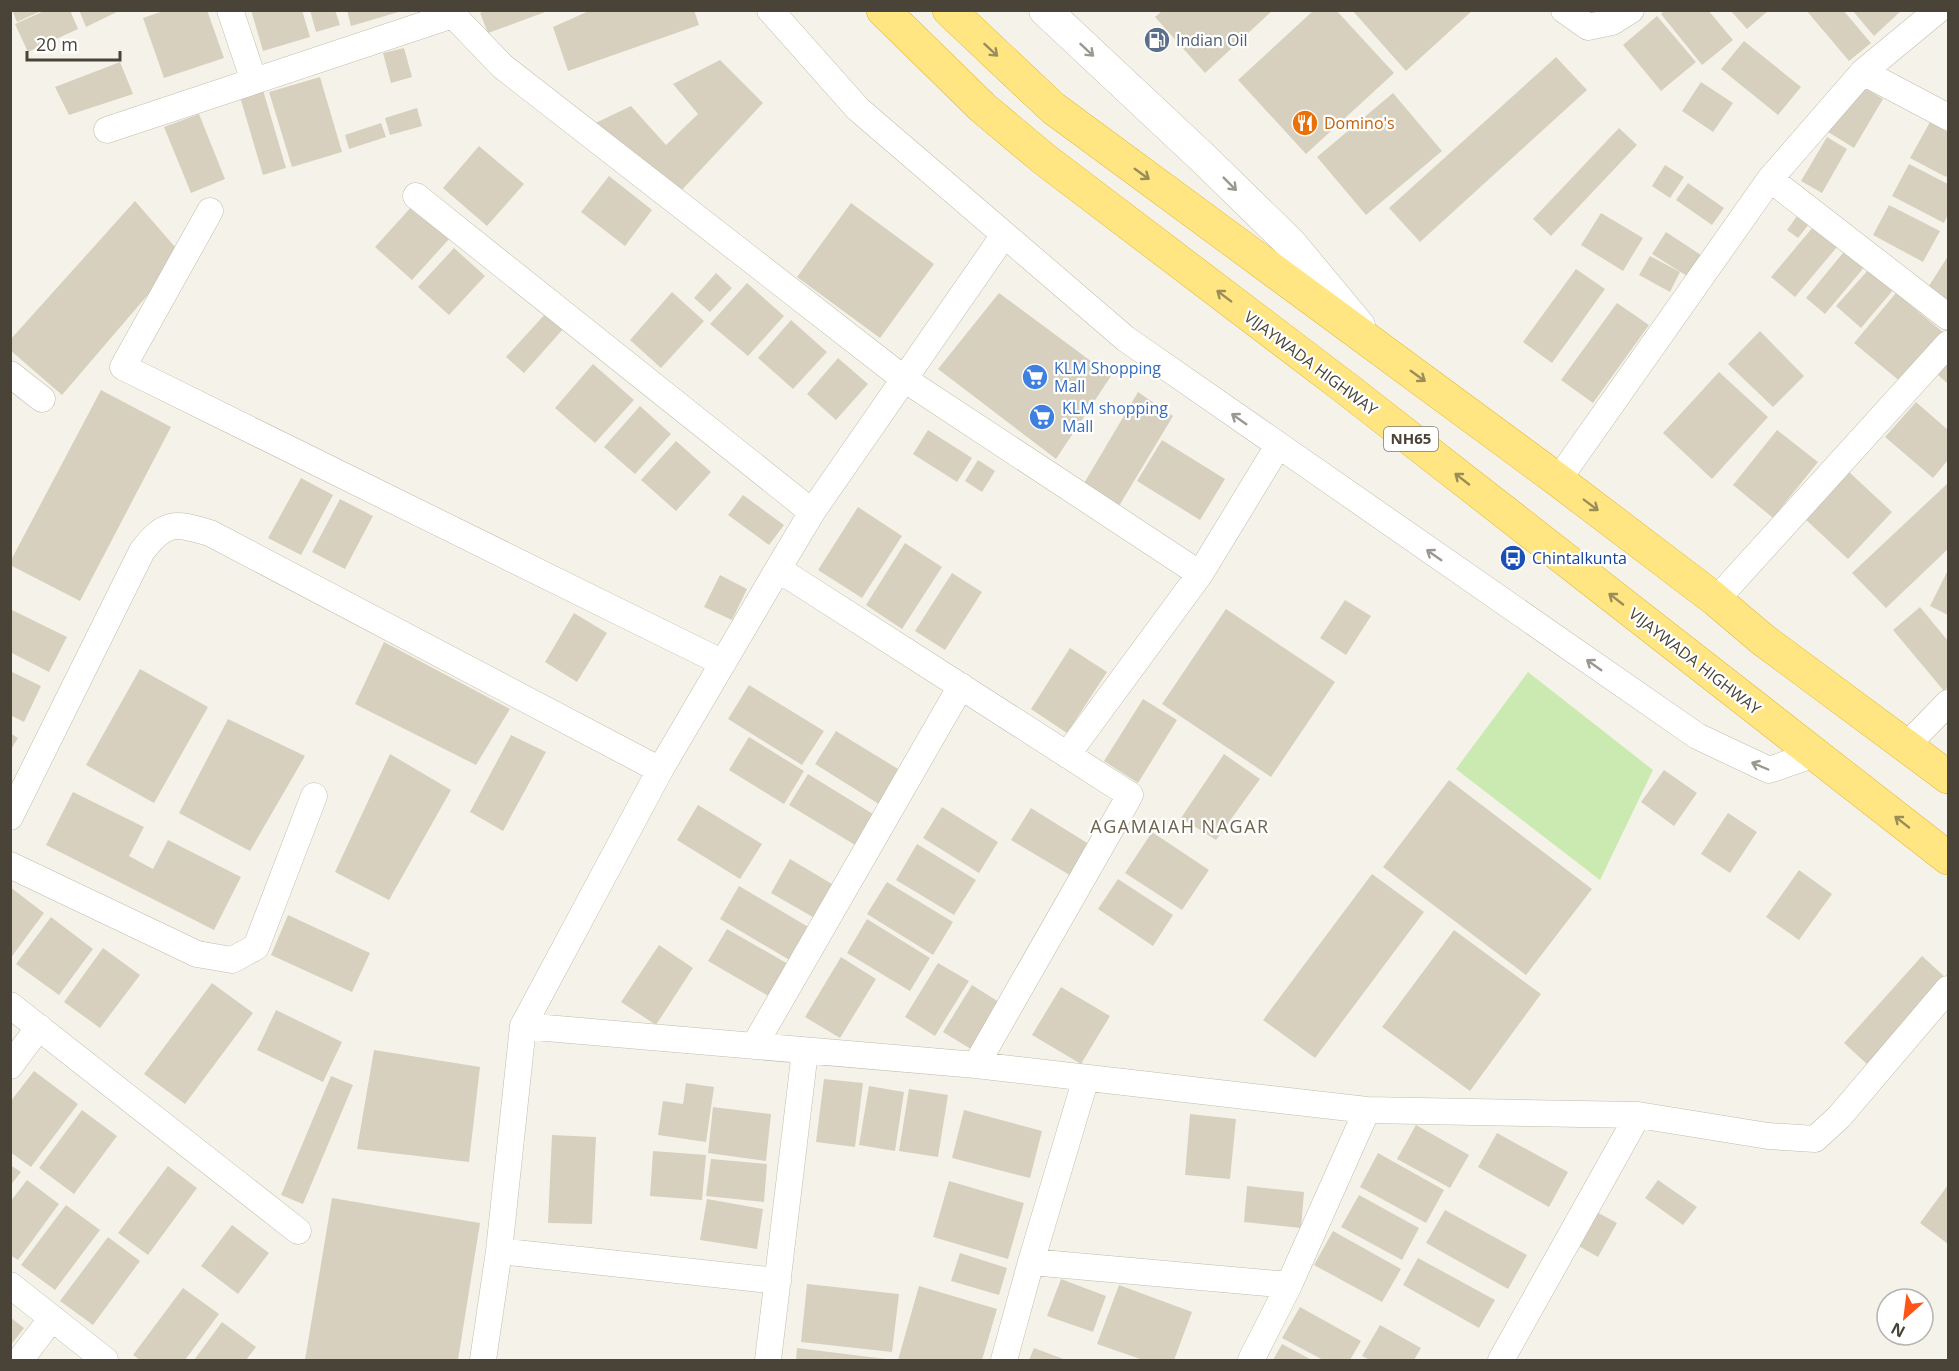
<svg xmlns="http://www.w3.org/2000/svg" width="1959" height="1371" viewBox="0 0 1959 1371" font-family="'Open Sans',sans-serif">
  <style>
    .green { fill: #caeab1 }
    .building { fill: #d7d0be }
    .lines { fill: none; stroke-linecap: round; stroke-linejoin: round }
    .minor-casing { stroke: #c1bcab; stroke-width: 27 }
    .tertiary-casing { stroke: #c1bcab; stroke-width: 33 }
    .trunk-casing { stroke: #e3b836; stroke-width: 34 }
    .minor { stroke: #fff; stroke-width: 26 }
    .tertiary { stroke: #fff; stroke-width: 32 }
    .trunk { stroke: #ffe682; stroke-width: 33 }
    .oneway { stroke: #9b8d59 }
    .oneway2 { stroke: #9b9891 }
    .labels { text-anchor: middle; stroke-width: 4.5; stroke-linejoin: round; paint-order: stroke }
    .shield { fill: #fff; stroke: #807c73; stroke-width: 1.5 }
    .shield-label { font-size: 15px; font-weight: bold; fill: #494437 }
    .service-label { font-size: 16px; fill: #4e5e75; stroke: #fff; text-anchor: start }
    .food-label { font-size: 16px; fill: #c56008; stroke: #fff; text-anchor: start }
    .street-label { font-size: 16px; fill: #494437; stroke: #fff }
    .shop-label { font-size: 16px; fill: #366cbe; stroke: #fff; text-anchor: start }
    .transit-label { font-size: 16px; fill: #164399; stroke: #fff; text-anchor: start }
    .neighbourhood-label { font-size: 18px; letter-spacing: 1.5px; fill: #6d644e; stroke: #fff }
  </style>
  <rect width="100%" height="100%" fill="#f5f3e9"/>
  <path class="green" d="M1528 672 1653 770 1600 880 1456 769Z"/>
  <path class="building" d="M12 10H43L17 22Z
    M46 10H70L78 29 28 52 15 24Z
    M79 10H121L86 27Z
    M166 10H207L224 58 164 78 143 18Z
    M251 10H302L310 37 263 51Z
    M310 10H335L340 25 316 32Z
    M347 10H402V11L351 26Z
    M487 10H548V11L488 33 480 13Z
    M591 10H694L699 25 568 71 553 27Z
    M1163 10H1273L1205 73 1155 17Z
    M1314 10H1336L1394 73 1306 154 1238 80Z
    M1352 10H1473L1406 71Z
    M1665 10H1708L1733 40 1702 65 1661 14Z
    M1730 10H1769L1747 29Z
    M1806 10H1843L1871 43 1849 61Z
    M1852 10H1902L1874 36Z
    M1657 16 1696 62 1661 91 1623 45Z
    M1744 41 1801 87 1778 115 1721 69Z
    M404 48 412 77 391 83 383 53Z
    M1556 57 1587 90 1420 242 1389 208Z
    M720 60 763 103 680 192 585 128 631 106 666 145 698 114 673 84Z
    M120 62 133 94 69 115 55 87Z
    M320 77 342 152 292 167 269 92Z
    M1701 82 1733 103 1713 132 1682 111Z
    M1865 88 1883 99 1854 148 1828 132Z
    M263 90 286 168 263 175 240 97Z
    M1393 93 1442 151 1366 215 1317 157Z
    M417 108 422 126 390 135 385 118Z
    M199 114 225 179 191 193 164 127Z
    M1930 122 1948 132V173L1946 177 1910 158Z
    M381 123 386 137 349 149 345 135Z
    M1619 128 1637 145 1551 236 1533 219Z
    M1827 137 1847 149 1822 193 1801 181Z
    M479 146 524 184 487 226 443 188Z
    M1909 164 1948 184V214L1944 223 1892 196Z
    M1665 165 1684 177 1670 198 1652 186Z
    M609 176 652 210 625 246 581 212Z
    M1688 183 1724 208 1712 225 1676 200Z
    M135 201 182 255 62 395 10 350V340Z
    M851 203 934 264 880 338 797 277Z
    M413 205 450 238 412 280 375 247Z
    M1889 205 1940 231 1923 262 1873 235Z
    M1601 213 1643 238 1623 271 1581 245Z
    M1797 216 1809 224 1798 238 1787 230Z
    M1813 227 1837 247 1795 297 1771 277Z
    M1666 232 1701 255 1687 276 1652 254Z
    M454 248 485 276 449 315 418 287Z
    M1847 248 1867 264 1825 314 1806 298Z
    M1650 256 1680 272 1670 292 1639 275Z
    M1948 256V302L1927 289Z
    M1870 268 1894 289 1861 328 1836 306Z
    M1576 269 1605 289 1552 363 1523 342Z
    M716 273 732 288 710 312 694 298Z
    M747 283 784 316 748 356 710 324Z
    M672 292 704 321 661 368 630 340Z
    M999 293 1111 376 1056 459 938 369Z
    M1896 293 1944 333 1902 383 1854 343Z
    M1617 303 1649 325 1593 403 1561 380Z
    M547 312 564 328 524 373 506 357Z
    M791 320 827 352 793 389 758 358Z
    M1760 331 1804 376 1773 407 1728 364Z
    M838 358 868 384 836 420 807 394Z
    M1948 361V384L1937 374Z
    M593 364 634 400 595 443 555 408Z
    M1719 372 1768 417 1712 479 1663 433Z
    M101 390 171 427 80 601 10 565V562Z
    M1138 392 1173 416 1119 506 1083 485Z
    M1916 402 1948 430V460L1933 478 1885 437Z
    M640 406 671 434 635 474 604 447Z
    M928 430 972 458 957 482 913 454Z
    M1777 430 1818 462 1773 518 1733 485Z
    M1162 440 1225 479 1200 520 1137 481Z
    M676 441 711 472 676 511 641 480Z
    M978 460 995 471 982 492 965 481Z
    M1848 471 1892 512 1848 559 1804 518Z
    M301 478 333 495 301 555 268 538Z
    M1948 483V549L1886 608 1852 573Z
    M743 495 784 525 769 545 728 515Z
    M340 499 373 516 345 569 312 552Z
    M858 507 902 536 862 598 818 570Z
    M905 543 942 567 902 629 866 605Z
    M1948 570V615L1930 606Z
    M952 573 982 592 945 650 915 631Z
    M720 575 747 589 732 620 704 607Z
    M1345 600 1371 616 1346 655 1320 638Z
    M1920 607 1948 641V687L1944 691 1893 630Z
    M10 609 67 637 49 672 10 652Z
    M1226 609 1335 682 1271 777 1162 704Z
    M574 613 607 633 577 682 545 662Z
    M384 642 510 709 476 765 355 704Z
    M1070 648 1107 672 1067 733 1031 709Z
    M140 669 208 707 154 803 86 765Z
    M10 671 41 686 24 722 10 715Z
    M749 685 824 731 802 765 728 719Z
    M1143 699 1177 720 1138 783 1104 761Z
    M228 719 305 756 250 851 179 813Z
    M836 731 903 772 882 806 815 764Z
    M10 733 18 738 10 751Z
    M511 735 546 752 503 831 470 812Z
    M749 737 804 771 784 804 729 770Z
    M390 754 451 790 389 900 335 872Z
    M1224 754 1260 779 1216 840 1181 818Z
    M1664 770 1697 793 1674 826 1641 802Z
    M808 774 873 814 855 845 789 805Z
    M1449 780 1592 889 1526 975 1383 867Z
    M73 792 144 827 129 856 153 869 168 840 241 877 214 930 46 845Z
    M698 805 762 844 740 879 677 840Z
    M942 807 998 842 979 873 923 838Z
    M1031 808 1092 846 1073 877 1011 840Z
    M1728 813 1757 832 1730 873 1701 854Z
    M1152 832 1209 870 1182 910 1125 873Z
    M917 844 976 880 954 915 896 880Z
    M790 859 837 887 818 920 771 893Z
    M1799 870 1832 894 1799 940 1766 917Z
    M1372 874 1424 912 1315 1058 1263 1020Z
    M1118 879 1173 915 1153 946 1098 909Z
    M887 882 953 922 933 955 867 914Z
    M739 886 810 928 791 961 720 919Z
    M10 887 44 913 10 959Z
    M288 915 370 953 352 992 271 955Z
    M51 917 93 949 59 995 16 964Z
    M867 919 930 958 910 991 847 953Z
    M727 929 790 965 772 998 708 961Z
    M1454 930 1541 994 1470 1091 1382 1027Z
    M659 945 693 968 656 1025 621 1002Z
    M103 948 140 975 100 1028 64 1002Z
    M1922 956 1946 978 1868 1065 1844 1043Z
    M841 957 876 979 840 1038 805 1017Z
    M938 963 969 981 935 1036 905 1017Z
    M212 983 253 1013 185 1104 144 1074Z
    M972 985 1002 1004 974 1051 943 1032Z
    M1061 987 1110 1016 1081 1064 1032 1035Z
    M276 1010 342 1042 323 1082 257 1050Z
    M374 1050 480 1067 469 1162 357 1149Z
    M34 1071 78 1104 31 1167 10 1152V1102Z
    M331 1076 353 1085 303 1204 281 1195Z
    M824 1079 863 1083 855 1147 816 1142Z
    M686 1083 714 1087 706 1142 658 1135 663 1101 683 1104Z
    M869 1086 904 1092 895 1151 859 1145Z
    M909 1089 948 1095 938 1157 899 1151Z
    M713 1107 771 1114 766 1161 708 1153Z
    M82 1110 117 1136 74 1194 39 1168Z
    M964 1110 1042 1131 1030 1178 952 1158Z
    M1190 1114 1236 1119 1230 1179 1185 1175Z
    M1416 1125 1469 1155 1450 1188 1397 1159Z
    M1497 1133 1568 1172 1549 1207 1478 1167Z
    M552 1135 596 1137 592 1224 548 1223Z
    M653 1151 706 1155 702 1200 650 1196Z
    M1378 1153 1444 1190 1426 1223 1360 1187Z
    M711 1159 767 1164 764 1202 706 1196Z
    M10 1165 21 1172 10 1186Z
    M168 1166 197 1188 148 1255 118 1233Z
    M27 1180 59 1204 18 1260 10 1255V1202Z
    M1658 1180 1697 1207 1683 1225 1645 1198Z
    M949 1181 1024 1203 1008 1259 933 1237Z
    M1948 1185V1244L1920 1223Z
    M1247 1186 1304 1192 1301 1228 1244 1222Z
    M1359 1195 1419 1228 1402 1260 1341 1227Z
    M332 1198 480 1223 458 1360H305Z
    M707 1199 763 1209 757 1249 700 1240Z
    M66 1205 100 1230 55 1290 21 1265Z
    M1445 1210 1527 1255 1508 1289 1426 1243Z
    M1595 1211 1617 1223 1598 1257 1577 1245Z
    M232 1225 269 1253 238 1294 201 1266Z
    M1333 1231 1401 1269 1382 1302 1314 1265Z
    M108 1237 140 1261 93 1325 60 1301Z
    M960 1253 1007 1268 999 1295 951 1281Z
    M1418 1258 1495 1300 1479 1328 1403 1285Z
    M1061 1279 1106 1296 1093 1332 1047 1316Z
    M807 1284 899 1294 892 1352 801 1342Z
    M1119 1285 1192 1312 1174 1360H1143L1097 1344Z
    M919 1286 997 1309 982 1360H898Z
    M183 1288 219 1314 185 1360H140L133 1355Z
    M1300 1307 1361 1341 1350 1360H1323L1282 1338Z
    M10 1317 24 1328 10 1346Z
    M222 1322 256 1347 246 1360H194Z
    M1380 1325 1421 1348 1414 1360H1370L1362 1356Z
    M1282 1344 1312 1360H1273Z
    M797 1348 886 1359V1360H796Z
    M1034 1348 1066 1360H1029Z"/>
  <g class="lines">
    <g class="minor-casing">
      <path id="minor" d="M230 10 254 81
        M452 10 453 15 502 66 904 379 1200 574 1067 755
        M770 10 858 109 1126 339 1697 736 1769 770 1815 754
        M1564 10 1588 27 1612 22 1631 10
        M1863 72 1948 117
        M107 130 453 15
        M1770 179 1948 317
        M416 196 812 512
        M210 211 123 367 723 663
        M10 374 42 399
        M1558 480 1770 179 1863 72 1938 10
        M778 569 1130 795 976 1065
        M1200 574 1278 446
        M1716 600 1948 344
        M1907 745 1948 703
        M10 817 142 551C166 520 175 523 210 533L660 770
        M10 865 197 954 232 960 256 947 314 796
        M10 1005 298 1231
        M523 1026 660 770 778 569 812 512 1004 235
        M754 1046 961 686
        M10 1066 39 1027
        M499 1251 778 1281
        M1031 1262 1289 1285
        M10 1285 105 1360
        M20 1360 52 1318
        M483 1360 499 1251 523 1026 976 1065 1367 1110 1638 1115 1768 1136 1815 1139 1839 1117 1948 989
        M768 1360 805 1051
        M1004 1360 1031 1262 1086 1078
        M1251 1360 1289 1285 1367 1110
        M1501 1360 1638 1115"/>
    </g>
    <g class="tertiary-casing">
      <path id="tertiary" d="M1045 10 1204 159 1291 244 1359 326"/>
    </g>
    <g class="trunk-casing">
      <path id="trunk" d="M883 10 983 108 1044 159 1347 389 1948 858
        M949 10 1053 108 1558 480 1716 600 1762 639 1948 777"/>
    </g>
    <use href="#minor" class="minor"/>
    <use href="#tertiary" class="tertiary"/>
    <use href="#trunk" class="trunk"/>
  </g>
  <defs><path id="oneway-shaft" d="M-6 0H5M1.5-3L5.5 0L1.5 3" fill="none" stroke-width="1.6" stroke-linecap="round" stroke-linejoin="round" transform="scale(1.5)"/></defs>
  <g class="oneway">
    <use href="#oneway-shaft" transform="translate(991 50) rotate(43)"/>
    <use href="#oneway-shaft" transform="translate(1142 174) rotate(36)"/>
    <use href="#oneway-shaft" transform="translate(1224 296) rotate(-143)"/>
    <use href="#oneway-shaft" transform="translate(1418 376) rotate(36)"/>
    <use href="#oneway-shaft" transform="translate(1462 479) rotate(-142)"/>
    <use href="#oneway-shaft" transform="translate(1591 505) rotate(37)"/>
    <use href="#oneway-shaft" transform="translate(1616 599) rotate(-142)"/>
    <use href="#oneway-shaft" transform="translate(1902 822) rotate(-142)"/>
  </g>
  <g class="oneway2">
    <use href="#oneway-shaft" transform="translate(1087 50) rotate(43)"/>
    <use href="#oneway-shaft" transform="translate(1230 184) rotate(45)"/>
    <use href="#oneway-shaft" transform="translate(1239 419) rotate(-145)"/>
    <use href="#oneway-shaft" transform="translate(1434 555) rotate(-145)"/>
    <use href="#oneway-shaft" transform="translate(1594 665) rotate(-145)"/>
    <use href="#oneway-shaft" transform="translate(1760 766) rotate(-157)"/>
  </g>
  <defs>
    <g id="fuel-disc" transform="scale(1.35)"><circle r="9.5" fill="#5c6f8a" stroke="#fff"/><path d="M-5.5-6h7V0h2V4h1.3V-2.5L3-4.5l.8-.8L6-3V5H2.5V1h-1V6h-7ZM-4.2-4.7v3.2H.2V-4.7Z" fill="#fff"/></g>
    <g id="restaurant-disc" transform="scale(1.35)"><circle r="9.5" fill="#e8710a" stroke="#fff"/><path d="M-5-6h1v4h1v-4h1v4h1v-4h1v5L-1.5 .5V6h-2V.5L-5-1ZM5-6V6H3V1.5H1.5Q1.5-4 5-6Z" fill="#fff"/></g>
    <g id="supermarket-disc" transform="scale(1.35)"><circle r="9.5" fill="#3f7fe0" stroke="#fff"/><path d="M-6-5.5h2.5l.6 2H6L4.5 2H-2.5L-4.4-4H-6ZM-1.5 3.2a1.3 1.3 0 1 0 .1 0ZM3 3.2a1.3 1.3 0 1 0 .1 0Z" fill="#fff"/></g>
    <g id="bus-disc" transform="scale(1.35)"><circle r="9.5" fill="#1a4fb4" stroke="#fff"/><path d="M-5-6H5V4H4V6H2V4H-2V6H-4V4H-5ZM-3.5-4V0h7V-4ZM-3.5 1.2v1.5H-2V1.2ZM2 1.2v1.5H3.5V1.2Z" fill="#fff"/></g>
  </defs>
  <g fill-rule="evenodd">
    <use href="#fuel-disc" x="1157" y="40"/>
    <use href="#restaurant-disc" x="1305" y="123"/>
    <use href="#supermarket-disc" x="1035" y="377"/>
    <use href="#supermarket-disc" x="1042" y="417"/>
    <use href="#bus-disc" x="1513" y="558"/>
  </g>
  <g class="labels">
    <rect class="shield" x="1384" y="427" width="54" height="24" rx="4.5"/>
    <g class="shield-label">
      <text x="1411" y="444">NH65</text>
    </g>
    <g class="service-label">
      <text x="1176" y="46">Indian Oil</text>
    </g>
    <g class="food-label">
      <text x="1324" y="129">Domino's</text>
    </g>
    <g class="street-label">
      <text transform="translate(1311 363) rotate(37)" y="6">VIJAYWADA HIGHWAY</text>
      <text transform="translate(1695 661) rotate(38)" y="6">VIJAYWADA HIGHWAY</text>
    </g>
    <g class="shop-label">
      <text x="1054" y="374">KLM Shopping<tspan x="1054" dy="18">Mall</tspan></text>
      <text x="1062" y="414">KLM shopping<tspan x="1062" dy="18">Mall</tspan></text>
    </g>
    <g class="transit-label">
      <text x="1532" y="564">Chintalkunta</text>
    </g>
    <g class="neighbourhood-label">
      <text x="1180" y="833">AGAMAIAH NAGAR</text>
    </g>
  </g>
  <rect width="1959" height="1371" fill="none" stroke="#494437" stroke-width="24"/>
  <g transform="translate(1905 1317) rotate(208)"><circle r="28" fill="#ffffff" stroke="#b6b4af" stroke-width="1.5"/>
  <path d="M0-4.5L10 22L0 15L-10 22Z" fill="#ff5517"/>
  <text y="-9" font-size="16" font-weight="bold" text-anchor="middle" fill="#494437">N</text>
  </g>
  <path d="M27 51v9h93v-9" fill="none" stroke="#494437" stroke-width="3"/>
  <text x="36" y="51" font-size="18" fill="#494437" stroke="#ffffff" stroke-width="4.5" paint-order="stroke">20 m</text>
</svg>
